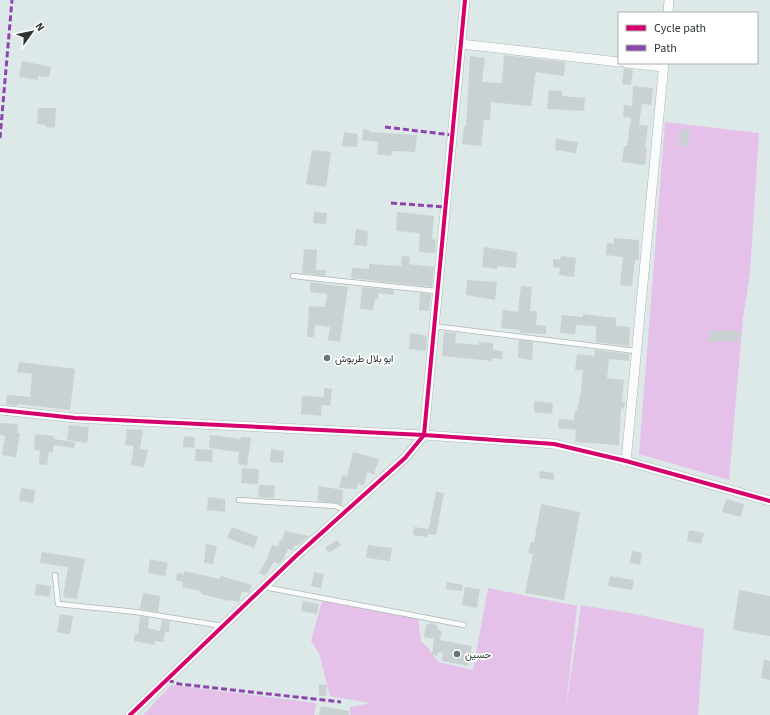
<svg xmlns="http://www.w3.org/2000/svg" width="770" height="715" viewBox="0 0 770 715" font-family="'Source Sans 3',Vazirmatn,sans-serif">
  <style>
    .green { fill: #e5c1ea }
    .building { fill: #c9d1d2 }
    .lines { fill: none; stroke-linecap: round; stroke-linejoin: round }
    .lane-casing { stroke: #aeb6b7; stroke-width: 6 }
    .street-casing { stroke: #aeb6b7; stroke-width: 10 }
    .lane { stroke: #fafcfc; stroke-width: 4.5 }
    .street { stroke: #fafcfc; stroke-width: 9 }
    .quiet { stroke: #8e44ad; stroke-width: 3; stroke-dasharray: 6 3; stroke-linecap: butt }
    .cycleway-casing { stroke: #fff; stroke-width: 6 }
    .cycleway { stroke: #d6006c; stroke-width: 4 }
    .poi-dot { fill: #6b7474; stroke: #fff; stroke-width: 1.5 }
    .labels { text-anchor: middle; stroke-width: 3.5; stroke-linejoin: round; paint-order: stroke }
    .poi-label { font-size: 10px; fill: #2d3535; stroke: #fff; text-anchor: start }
  </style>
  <rect width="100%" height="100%" fill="#dde8e9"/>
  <path class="green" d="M665 122 759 133 750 273 743 318 729 480 639 454Z
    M488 588 577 606 565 715H350V707L371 703 330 696 319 653 311 641 322 601 418 619 421 641 428 648 438 662 473 670Z
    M581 605 640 615 704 629 698 715H565Z
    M171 685 316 703 314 715H143Z"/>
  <path class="building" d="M504 55 565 62 564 76 536 72 531 106 491 102 490 120H484L481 146 462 144 464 126 466 127 470 56 485 58 482 82 502 83Z
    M22 61 51 67 49 77 38 76V80L19 77Z
    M624 68 633 70 631 85 622 84Z
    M633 86 653 88 651 105 642 104 639 125 648 126 645 148H647L645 165 622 162 624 146H627L631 118 623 117 624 105 632 106Z
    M549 90 562 91V96L585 98 584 111 547 109Z
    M38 108H56L55 128 46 127V125L37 124Z
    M363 129 370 130 369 132 417 135 415 152 392 151 391 156 377 154 378 142 362 140Z
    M681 129 690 130 688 146 679 145Z
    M344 132 358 134 357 147 342 146Z
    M556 139 578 142 576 153 555 150Z
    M312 150 331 152 326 187 306 184Z
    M314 212 327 213 326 224 313 223Z
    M397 212 434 216 432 239 436 240 435 253 419 252 420 233 396 231Z
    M356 229 368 231 367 246 354 245Z
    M614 238 639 240V260H635L632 286 620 285 623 257 606 255 607 243 614 244Z
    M484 247 517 252 516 268 497 266V269L482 267Z
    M304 249 317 250 316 270H326L325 276 302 273Z
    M402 256 410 257 409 264 434 267 432 287 351 278 352 268 369 269V264L401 266Z
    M561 256 576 258 574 277 559 275 560 268 553 267V259L560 260Z
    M467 280 497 282 495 300 466 295Z
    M310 282 348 287 340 342 328 340 330 327 315 325 314 337H307L309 306 325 307 327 294 310 292Z
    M521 286 532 287 530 311H537L536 325 546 326V334L520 333V330L501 328 503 310 518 312Z
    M362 287 394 290V295L378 293V299H375L373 310 360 309Z
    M420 293 431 294 429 311 419 310Z
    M583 314 616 318V326L630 327 629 346 596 342V326L576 325 575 334 560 333 562 315 583 317Z
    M728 330 740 332 738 341 709 342V331Z
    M444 332 456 333 455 343 479 345V342L493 343V350L503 351 502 359 492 358V361L442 356Z
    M410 333 427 336 426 351 409 349Z
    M519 340 533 342 532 360 518 358Z
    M595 350 629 354V361L609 359 607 378 624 380 622 401 625 402 624 409 621 408 619 445 575 442 576 430 558 428 559 419 574 420 575 410 577 411 581 391 583 370H575L577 354 594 356Z
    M19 362 75 369 70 410 17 404V406L6 405 7 395 30 397 32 374 17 372Z
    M324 388 332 389 330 406 322 405 321 416 301 414 302 396 324 397Z
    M534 401 553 403 552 414 534 412Z
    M0 423 18 424 17 433H20L16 457 2 455 5 436 0 435Z
    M69 425 89 427 87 443 67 440Z
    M127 429 143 430 140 449 148 450 144 467 131 465 134 446 125 445Z
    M35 434 54 436V439L75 442 74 448 54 445 53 452H49L47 465 39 464 40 451 34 450Z
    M210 435 241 439V437L251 438 247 466 238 464 239 452 209 448Z
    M184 436 195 437 194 448 183 447Z
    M196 449 213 450 212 462 195 461Z
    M271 449 284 451 283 463 270 462Z
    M353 452 379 459 374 474 367 472 364 485 358 484 357 489 339 488 342 475 347 476Z
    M242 468 259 469 258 484 241 483Z
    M540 471 554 473V480L539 478Z
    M259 485 275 486 274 498 258 497Z
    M319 486 343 490 342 504 317 501Z
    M21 488 35 490 34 503 19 501Z
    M436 492 444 493 436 535 428 534V537L413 535 414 527 429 529 428 533Z
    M208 497 225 499V512L207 510Z
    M726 499 744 504 741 517 722 512Z
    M541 504 580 512 564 600 525 593 533 554 528 553 531 542 534 543Z
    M232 527 258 537 254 548 227 538Z
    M689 530 704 533 701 544 687 541Z
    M285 531 309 536 300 544 294 546 293 550 288 549 283 560 278 564 274 562 265 576 259 573 267 559 272 545 278 547 280 540H282Z
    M337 540 341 545 329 553 325 548Z
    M206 544 217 546 213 564 204 563Z
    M368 545 392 548 390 561 366 558Z
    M632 551 642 553 640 565 630 563Z
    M42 552 85 559 77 599 63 597 68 567 40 563Z
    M150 559 168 563 165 576 148 573Z
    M184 571 220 579 221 576 252 585 249 593 242 591 239 602 229 600V601L201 594V591L182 587 183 582 176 580 177 573 184 574Z
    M314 572 324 574 321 588 311 586Z
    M610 576 634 580 632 590 608 586Z
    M447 582 463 585 462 591 446 589Z
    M36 584 51 586 50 597 35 595Z
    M465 587 480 589 477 608 462 605Z
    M739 590 770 596V636L733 630Z
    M143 593 160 596 158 612 140 609Z
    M303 601 319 604 317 614 301 611Z
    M60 614 73 616 70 634 57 632Z
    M140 616 149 618 148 628 160 631 162 620 170 621 169 632H163H165L163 642 155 641V645L134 641 135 633 138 634Z
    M431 623 435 624 438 627V630L442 631 440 640 472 646 468 666 442 661 443 653 438 652 437 656 432 655 434 639 424 637 426 625Z
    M764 660 770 661V680L761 678Z
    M319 684 327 685 326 696H319Z
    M321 706 349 711V715H319Z"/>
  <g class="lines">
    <g class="lane-casing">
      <path id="lane" d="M293 276 436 291
        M433 326 636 351
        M239 500 336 506 346 511
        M55 575 58 604 136 612 223 626
        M264 587 464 625"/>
    </g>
    <g class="street-casing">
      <path id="street" d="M668 13 669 0
        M461 44 619 62
        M626 63 663 67
        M0 410 75 418 424 435 554 444 626 461 770 501
        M626 461 664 63
        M130 715 297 555 405 458 424 435 465 0"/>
    </g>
    <use href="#lane" class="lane"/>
    <use href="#street" class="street"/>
    <path class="quiet" d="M385 127 452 135
      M0 138 12 0
      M391 203 445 207
      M168 680 179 684 341 702"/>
    <g class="cycleway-casing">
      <path id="cycleway" d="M0 410 75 418 424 435 554 444 626 461 770 501
        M130 715 297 555 405 458 424 435 465 0"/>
    </g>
    <use href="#cycleway" class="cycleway"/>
  </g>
  <g class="poi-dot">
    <circle cx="327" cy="358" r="4"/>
    <circle cx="457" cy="654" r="4"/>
  </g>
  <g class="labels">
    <g class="poi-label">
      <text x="335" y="362">ابو بلال طربوش</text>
      <text x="465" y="658">حسين</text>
    </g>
  </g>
  <rect x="618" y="12" width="140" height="52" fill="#ffffff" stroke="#abaeae"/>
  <rect x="626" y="25" width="20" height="6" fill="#d6006c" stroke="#abaeae"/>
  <text x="654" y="32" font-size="12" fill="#2d3535">Cycle path</text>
  <rect x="626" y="45" width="20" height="6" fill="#8e44ad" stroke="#abaeae"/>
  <text x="654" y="52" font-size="12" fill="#2d3535">Path</text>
  <g transform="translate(32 32) rotate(57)" stroke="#ffffff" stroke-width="3" paint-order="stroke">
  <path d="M0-3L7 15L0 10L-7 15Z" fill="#2d3535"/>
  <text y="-6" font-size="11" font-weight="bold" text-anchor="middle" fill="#2d3535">N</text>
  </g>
</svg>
